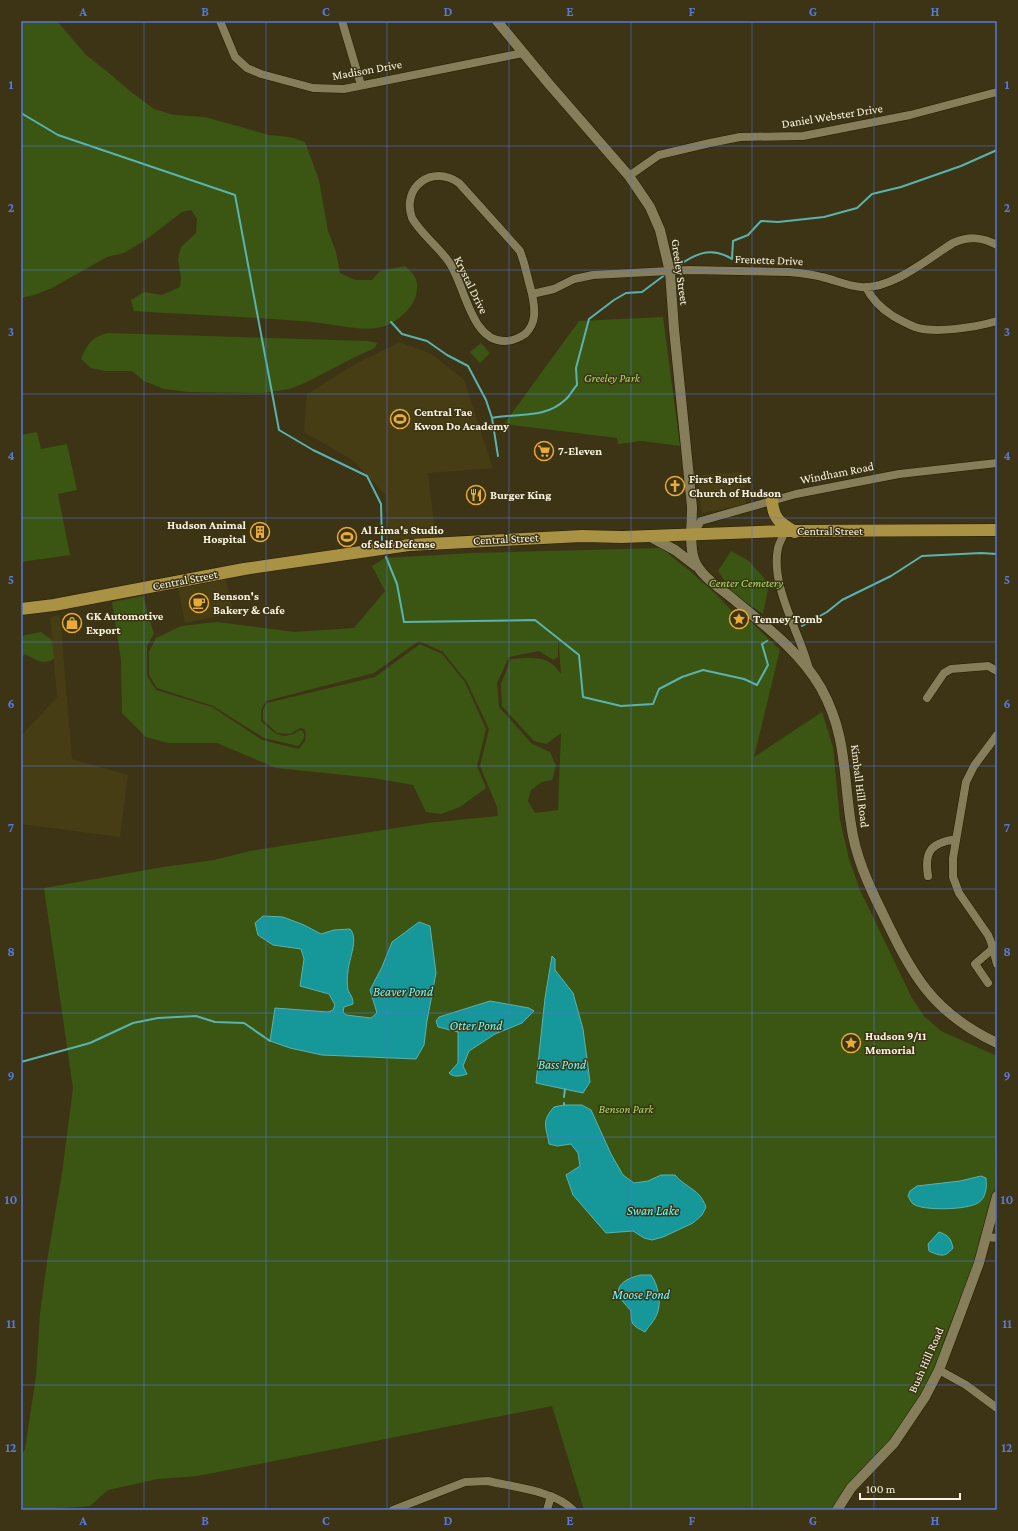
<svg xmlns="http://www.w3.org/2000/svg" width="1018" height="1531" viewBox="0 0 1018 1531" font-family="'Crimson Pro',serif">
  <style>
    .built { fill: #473d14 }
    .green { fill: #3b5612; fill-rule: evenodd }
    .water { fill: #169799; stroke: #5ab3af }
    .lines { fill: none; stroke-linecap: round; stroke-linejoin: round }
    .stream { stroke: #5ab3af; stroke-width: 2 }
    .minor-casing { stroke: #231c00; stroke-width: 9 }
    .tertiary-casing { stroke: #231c00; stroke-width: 11 }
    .primary-casing { stroke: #231c00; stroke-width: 13 }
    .minor { stroke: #867d5b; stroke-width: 8 }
    .tertiary { stroke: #867d5b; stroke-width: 10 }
    .primary { stroke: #aa9244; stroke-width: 12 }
    .grid { fill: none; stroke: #5478db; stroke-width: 1; stroke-opacity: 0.55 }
    .labels { text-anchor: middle; stroke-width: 3; stroke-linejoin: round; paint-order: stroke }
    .street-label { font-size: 12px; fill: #faf5e3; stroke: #3c3414 }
    .park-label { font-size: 12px; font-style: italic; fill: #a9dc68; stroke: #3c3414 }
    .poi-label { font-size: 12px; font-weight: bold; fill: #faf5e3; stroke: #3c3414; text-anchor: start }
    .water-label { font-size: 13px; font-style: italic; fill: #6afdff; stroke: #3c3414 }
    .neatline { fill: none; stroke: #5478db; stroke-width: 1.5 }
    .grid-label { font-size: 13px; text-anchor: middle; font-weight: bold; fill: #5478db }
  </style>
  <rect width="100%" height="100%" fill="#3c3414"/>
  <path class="built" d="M400 342 432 354 464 380 493 468 428 473 436 540 390 543 385 495 354 461 304 432 307 394 357 363Z
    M743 472 746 505 702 513 697 475Z
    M226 578 233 613 185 623 178 588Z
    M60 615 72 759 128 775 120 837 21 824V736L57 697 50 617Z"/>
  <path class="green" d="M21 21H57L86 55 109 73 130 91 154 109 174 115 205 117 269 135 290 137 305 142 319 180 328 231 336 252 340 273 355 280H372L380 271 405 266C416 276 419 280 416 295 413 308 398 321 385 326 366 333 333 324 313 322 253 317 194 315 134 311L131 300 144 292 162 295 180 287 181 278 178 259 181 247 196 233 197 219 191 210 182 212 147 239 124 253 107 257 52 288 34 295 21 298Z
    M663 317 680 446 642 441 618 444 617 438 504 424 579 321Z
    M107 333 368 341 377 343 375 348 355 357 307 382 290 389 263 393 188 392 164 389 144 381 132 371H105L91 368 81 359C88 343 91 338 107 333Z
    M481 343 490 353 480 363 470 352Z
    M37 432 41 449 67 444 77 490 58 494 70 555 21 562V435Z
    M661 548 690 571 716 594 732 611 751 622 780 650 754 757 822 712 833 747 840 820 849 859 860 890 912 998 924 1016 941 1031 997 1056V1157L995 1161 997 1164V1176L994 1193 979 1241 974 1273 958 1305 945 1337 931 1379 906 1423 832 1510H584L552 1406 198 1476 158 1479 108 1490 90 1506 43 1510H21V1456L25 1449 36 1376 40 1313 48 1255 62 1173 73 1088 44 888 163 867 214 860 250 851 428 823 498 816 497 807 480 766 489 729 467 682 443 652 419 641 374 673 266 701 261 710V721C276 734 281 742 300 730L303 731C306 737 302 742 298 746L264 738 213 706 157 688 149 675V652L156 638 181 626 217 622 294 632 354 628 385 591 372 566 385 558 473 553ZM558 636 561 674C548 654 532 658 511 659L501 684 502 706 534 741 546 744 561 733 558 810 535 813 528 801 531 790 542 782 552 780 556 766 550 752 532 744 499 707 497 683 509 657 539 651 553 660 558 657Z
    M731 551 749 561 769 584 763 614 734 595 718 571Z
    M143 596 154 634 147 646V676L156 690 212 707 262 740 299 749 305 741 306 732 304 729 300 728 290 734 277 733 263 720V710L267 703 375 677 420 644 442 654 465 682 486 729 477 766 486 788 460 807 441 814 426 812 413 785 373 778 276 768 217 743H168L146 737 122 713 121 660 112 602Z
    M41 632 52 640 54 658C45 667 34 659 25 654L21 658V637L26 635Z"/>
  <path class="water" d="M263 916 283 917 304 925 321 934 334 930 350 929C359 939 349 958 348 971 347 976 347 984 348 990 350 995 353 996 353 1004L344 1007 343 1012 346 1015 371 1018 377 1013 370 990 382 967 392 942 419 922 430 926 436 973 427 1021 424 1045 416 1059 322 1055 290 1048 270 1041 275 1008 328 1012 333 1010 335 1005 329 994 300 986 304 959 301 949 273 945 258 935 255 923Z
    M552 956 555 959V970L573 993 583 1029 590 1082 583 1093 536 1083 545 998Z
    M490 1001 529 1008 534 1011 522 1023 495 1034 469 1051 463 1066 467 1074C461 1076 454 1078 449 1073L458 1063V1032L438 1027 436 1021 439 1017Z
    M564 1105H582L591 1110 611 1154 623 1175 634 1183 648 1181 661 1175H675C687 1189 699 1188 706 1207L702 1215 693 1223 663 1237 652 1240 644 1238 633 1231 606 1233 573 1195 566 1175 580 1166 578 1153 571 1144 557 1146 549 1144C546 1125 541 1122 554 1107Z
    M981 1176 986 1178C987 1188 986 1198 978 1203 967 1210 923 1211 913 1204 911 1202 909 1198 908 1196L910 1191 917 1186 960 1181Z
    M939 1232C948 1235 951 1238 953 1248 945 1258 940 1256 929 1251L928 1244Z
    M641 1275H651C658 1284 662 1303 657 1314 655 1320 649 1326 645 1332 632 1325 631 1325 631 1311 628 1307 620 1299 619 1296 615 1282 632 1277 641 1275Z"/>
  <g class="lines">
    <path class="stream" d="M21 113 58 135 235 195 279 430 313 450 367 476 381 504 382 540
      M675 268C693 255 710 245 732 259L733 241 748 235 761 221 778 222 824 217 857 208 872 194 901 187 961 166 997 150
      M391 322 402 334 427 341 447 355 468 366 486 400 492 418 498 456
      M492 418C517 413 545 419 565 400 570 396 573 389 577 385L576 368 589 319 614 300 626 293 642 292 666 274
      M386 557 397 584 404 622 535 620 579 655 583 697 621 706 653 704 659 689 682 677 703 670 744 679 757 685 768 665 762 644 767 641
      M802 626 827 612 842 600 891 576 922 556 981 553 997 554
      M21 1062 90 1043 133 1023 158 1018 196 1016 215 1022 244 1023 270 1041
      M564 1097 565 1089
      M564 1105V1103"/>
    <g class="minor-casing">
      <path id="minor" d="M220 21 235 57 247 68 261 74 313 88 344 89 523 53
        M342 21 361 85
        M629 176 659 155 710 143 740 137 803 136 910 115 997 92
        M866 287C872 300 882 309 893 316 900 320 907 324 915 327 935 334 977 327 997 321
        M532 294 524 263 520 251 459 183C432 164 401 187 412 218 421 234 438 246 449 262 465 285 471 342 505 341 513 341 519 338 525 334 537 323 535 309 532 294L554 289 574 279 593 275 688 270 789 272C800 273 811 274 822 277 835 280 848 286 861 287 891 290 929 258 953 243 969 236 982 237 997 245
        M785 531C783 537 779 543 778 548 770 586 800 633 809 669
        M692 535 701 521 796 494 899 474 997 463
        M927 698 944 673 951 669 988 666 997 671
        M997 735 974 766 966 782 953 858V877L959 893 988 935 991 942 997 964
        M928 876C924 851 931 843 956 839
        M988 983 975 964 996 946
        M987 1237 997 1238
        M939 1370 966 1385 997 1408
        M393 1510 465 1482 488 1481C512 1487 556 1491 573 1510
        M547 1510 551 1496"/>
    </g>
    <g class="tertiary-casing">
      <path id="tertiary" d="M497 21 549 84 629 176 650 207 660 230 670 272 674 329 692 507C692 522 689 545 694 559 699 575 720 588 732 598 764 625 800 651 821 688 847 735 843 774 851 824 855 855 868 884 882 912 912 974 931 1012 997 1043
        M649 536 675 550 696 566
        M837 1510 851 1488 894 1443 925 1397 939 1370 962 1309 979 1263 997 1196"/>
    </g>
    <g class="primary-casing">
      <path id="primary" d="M772 500C773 519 780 523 795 532
        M21 609 54 605 244 569 409 545 582 536 622 537 785 531 997 530"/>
    </g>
    <use href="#minor" class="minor"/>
    <use href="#tertiary" class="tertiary"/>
    <use href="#primary" class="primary"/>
  </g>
  <path class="grid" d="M144 21V1510M266 21V1510M387 21V1510M509 21V1510M631 21V1510M752 21V1510M874 21V1510M21 146H997M21 270H997M21 394H997M21 518H997M21 642H997M21 766H997M21 889H997M21 1013H997M21 1137H997M21 1261H997M21 1385H997"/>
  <defs>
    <g id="stadium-ring" transform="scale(1)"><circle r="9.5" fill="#3c3414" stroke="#e8ab37" stroke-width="1.5"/><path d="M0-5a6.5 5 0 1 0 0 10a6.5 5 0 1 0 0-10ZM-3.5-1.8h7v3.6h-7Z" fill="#e8ab37"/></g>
    <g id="supermarket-ring" transform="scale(1)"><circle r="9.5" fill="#3c3414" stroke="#e8ab37" stroke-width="1.5"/><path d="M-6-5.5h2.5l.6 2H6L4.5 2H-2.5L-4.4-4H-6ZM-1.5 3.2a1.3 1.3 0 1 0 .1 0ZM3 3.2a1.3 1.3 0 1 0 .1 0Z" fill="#e8ab37"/></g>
    <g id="church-ring" transform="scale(1)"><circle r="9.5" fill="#3c3414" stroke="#e8ab37" stroke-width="1.5"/><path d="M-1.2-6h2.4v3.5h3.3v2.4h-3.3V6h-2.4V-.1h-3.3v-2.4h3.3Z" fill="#e8ab37"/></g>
    <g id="restaurant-ring" transform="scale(1)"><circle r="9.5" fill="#3c3414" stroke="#e8ab37" stroke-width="1.5"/><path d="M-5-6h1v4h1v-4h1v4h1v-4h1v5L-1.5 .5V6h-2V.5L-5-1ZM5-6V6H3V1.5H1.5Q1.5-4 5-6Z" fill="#e8ab37"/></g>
    <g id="building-ring" transform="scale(1)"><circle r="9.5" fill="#3c3414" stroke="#e8ab37" stroke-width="1.5"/><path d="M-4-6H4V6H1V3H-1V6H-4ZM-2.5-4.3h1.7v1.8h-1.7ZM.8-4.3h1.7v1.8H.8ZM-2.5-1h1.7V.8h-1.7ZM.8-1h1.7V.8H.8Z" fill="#e8ab37"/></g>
    <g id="cafe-ring" transform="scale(1)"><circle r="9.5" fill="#3c3414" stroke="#e8ab37" stroke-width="1.5"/><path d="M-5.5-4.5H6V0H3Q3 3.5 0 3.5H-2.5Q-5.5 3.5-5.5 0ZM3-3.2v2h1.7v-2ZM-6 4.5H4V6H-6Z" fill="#e8ab37"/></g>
    <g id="sight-ring" transform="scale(1)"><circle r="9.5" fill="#3c3414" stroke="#e8ab37" stroke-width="1.5"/><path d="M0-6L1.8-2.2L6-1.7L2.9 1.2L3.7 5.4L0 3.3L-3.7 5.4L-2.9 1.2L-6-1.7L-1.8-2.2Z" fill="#e8ab37"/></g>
    <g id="shop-ring" transform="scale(1)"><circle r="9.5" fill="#3c3414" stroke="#e8ab37" stroke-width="1.5"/><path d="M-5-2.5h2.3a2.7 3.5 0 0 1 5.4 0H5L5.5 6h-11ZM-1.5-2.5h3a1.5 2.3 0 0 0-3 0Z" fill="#e8ab37"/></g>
  </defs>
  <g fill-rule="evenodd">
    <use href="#stadium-ring" x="400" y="419"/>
    <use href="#supermarket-ring" x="544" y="451"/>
    <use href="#church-ring" x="675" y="486"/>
    <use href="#restaurant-ring" x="476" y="495"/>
    <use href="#building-ring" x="260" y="532"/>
    <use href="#stadium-ring" x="347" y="537"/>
    <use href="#cafe-ring" x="199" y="603"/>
    <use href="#sight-ring" x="739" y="619"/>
    <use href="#shop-ring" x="72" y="623"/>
    <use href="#sight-ring" x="851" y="1043"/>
  </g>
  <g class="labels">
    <g class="street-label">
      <text transform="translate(367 70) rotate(-10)" y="4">Madison Drive</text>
      <text transform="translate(832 116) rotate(-9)" y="4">Daniel Webster Drive</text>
      <text transform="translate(769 260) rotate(2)" y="4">Frenette Drive</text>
      <text transform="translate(680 272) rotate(82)" y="4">Greeley Street</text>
      <text transform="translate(471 285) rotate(64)" y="4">Krystal Drive</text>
      <text transform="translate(837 473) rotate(-11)" y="4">Windham Road</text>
      <text x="830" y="535">Central Street</text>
      <text transform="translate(506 539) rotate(-3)" y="4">Central Street</text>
      <text transform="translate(185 580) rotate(-11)" y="4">Central Street</text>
      <text transform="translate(860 786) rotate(83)" y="4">Kimball Hill Road</text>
      <text transform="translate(926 1360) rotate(-66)" y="4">Bush Hill Road</text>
    </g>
    <g class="park-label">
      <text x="612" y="382">Greeley Park</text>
      <text x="746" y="587">Center Cemetery</text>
      <text x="626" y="1113">Benson Park</text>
    </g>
    <g class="poi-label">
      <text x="414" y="416">Central Tae<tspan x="414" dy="14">Kwon Do Academy</tspan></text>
      <text x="558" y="455">7-Eleven</text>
      <text x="689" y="483">First Baptist<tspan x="689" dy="14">Church of Hudson</tspan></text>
      <text x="490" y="499">Burger King</text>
      <text x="246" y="529" text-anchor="end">Hudson Animal<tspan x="246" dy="14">Hospital</tspan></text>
      <text x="361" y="534">Al Lima's Studio<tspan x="361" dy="14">of Self Defense</tspan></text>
      <text x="213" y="600">Benson's<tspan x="213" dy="14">Bakery &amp; Cafe</tspan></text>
      <text x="86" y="620">GK Automotive<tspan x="86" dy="14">Export</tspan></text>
      <text x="753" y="623">Tenney Tomb</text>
      <text x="865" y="1040">Hudson 9/11<tspan x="865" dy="14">Memorial</tspan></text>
    </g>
    <g class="water-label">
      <text x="403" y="996">Beaver Pond</text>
      <text x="476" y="1030">Otter Pond</text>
      <text x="562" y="1069">Bass Pond</text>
      <text x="653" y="1215">Swan Lake</text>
      <text x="641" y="1299">Moose Pond</text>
    </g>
  </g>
  <rect width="1018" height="1531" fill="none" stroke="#3c3414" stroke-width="44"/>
  <path d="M860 1493v6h100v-6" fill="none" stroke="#faf5e3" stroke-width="2"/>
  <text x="866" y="1493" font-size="12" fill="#faf5e3" stroke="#3c3414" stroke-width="3" paint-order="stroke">100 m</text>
  <rect x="22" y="22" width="974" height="1487" class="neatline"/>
  <g class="grid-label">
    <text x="83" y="16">A</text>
    <text x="205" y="16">B</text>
    <text x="326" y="16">C</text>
    <text x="448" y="16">D</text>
    <text x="570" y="16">E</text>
    <text x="692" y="16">F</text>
    <text x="813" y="16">G</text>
    <text x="935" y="16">H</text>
    <text x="11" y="89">1</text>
    <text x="1007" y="89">1</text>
    <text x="11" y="212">2</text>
    <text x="1007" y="212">2</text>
    <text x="11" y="336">3</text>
    <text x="1007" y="336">3</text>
    <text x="11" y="460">4</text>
    <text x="1007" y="460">4</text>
    <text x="11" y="584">5</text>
    <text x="1007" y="584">5</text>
    <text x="11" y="708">6</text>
    <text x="1007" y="708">6</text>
    <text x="11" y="832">7</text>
    <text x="1007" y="832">7</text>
    <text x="11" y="956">8</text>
    <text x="1007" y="956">8</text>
    <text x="11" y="1080">9</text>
    <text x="1007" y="1080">9</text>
    <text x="11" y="1204">10</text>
    <text x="1007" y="1204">10</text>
    <text x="11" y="1328">11</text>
    <text x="1007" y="1328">11</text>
    <text x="11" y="1452">12</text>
    <text x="1007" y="1452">12</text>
    <text x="83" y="1525">A</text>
    <text x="205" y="1525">B</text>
    <text x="326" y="1525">C</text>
    <text x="448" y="1525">D</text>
    <text x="570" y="1525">E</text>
    <text x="692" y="1525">F</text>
    <text x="813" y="1525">G</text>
    <text x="935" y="1525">H</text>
  </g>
</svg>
